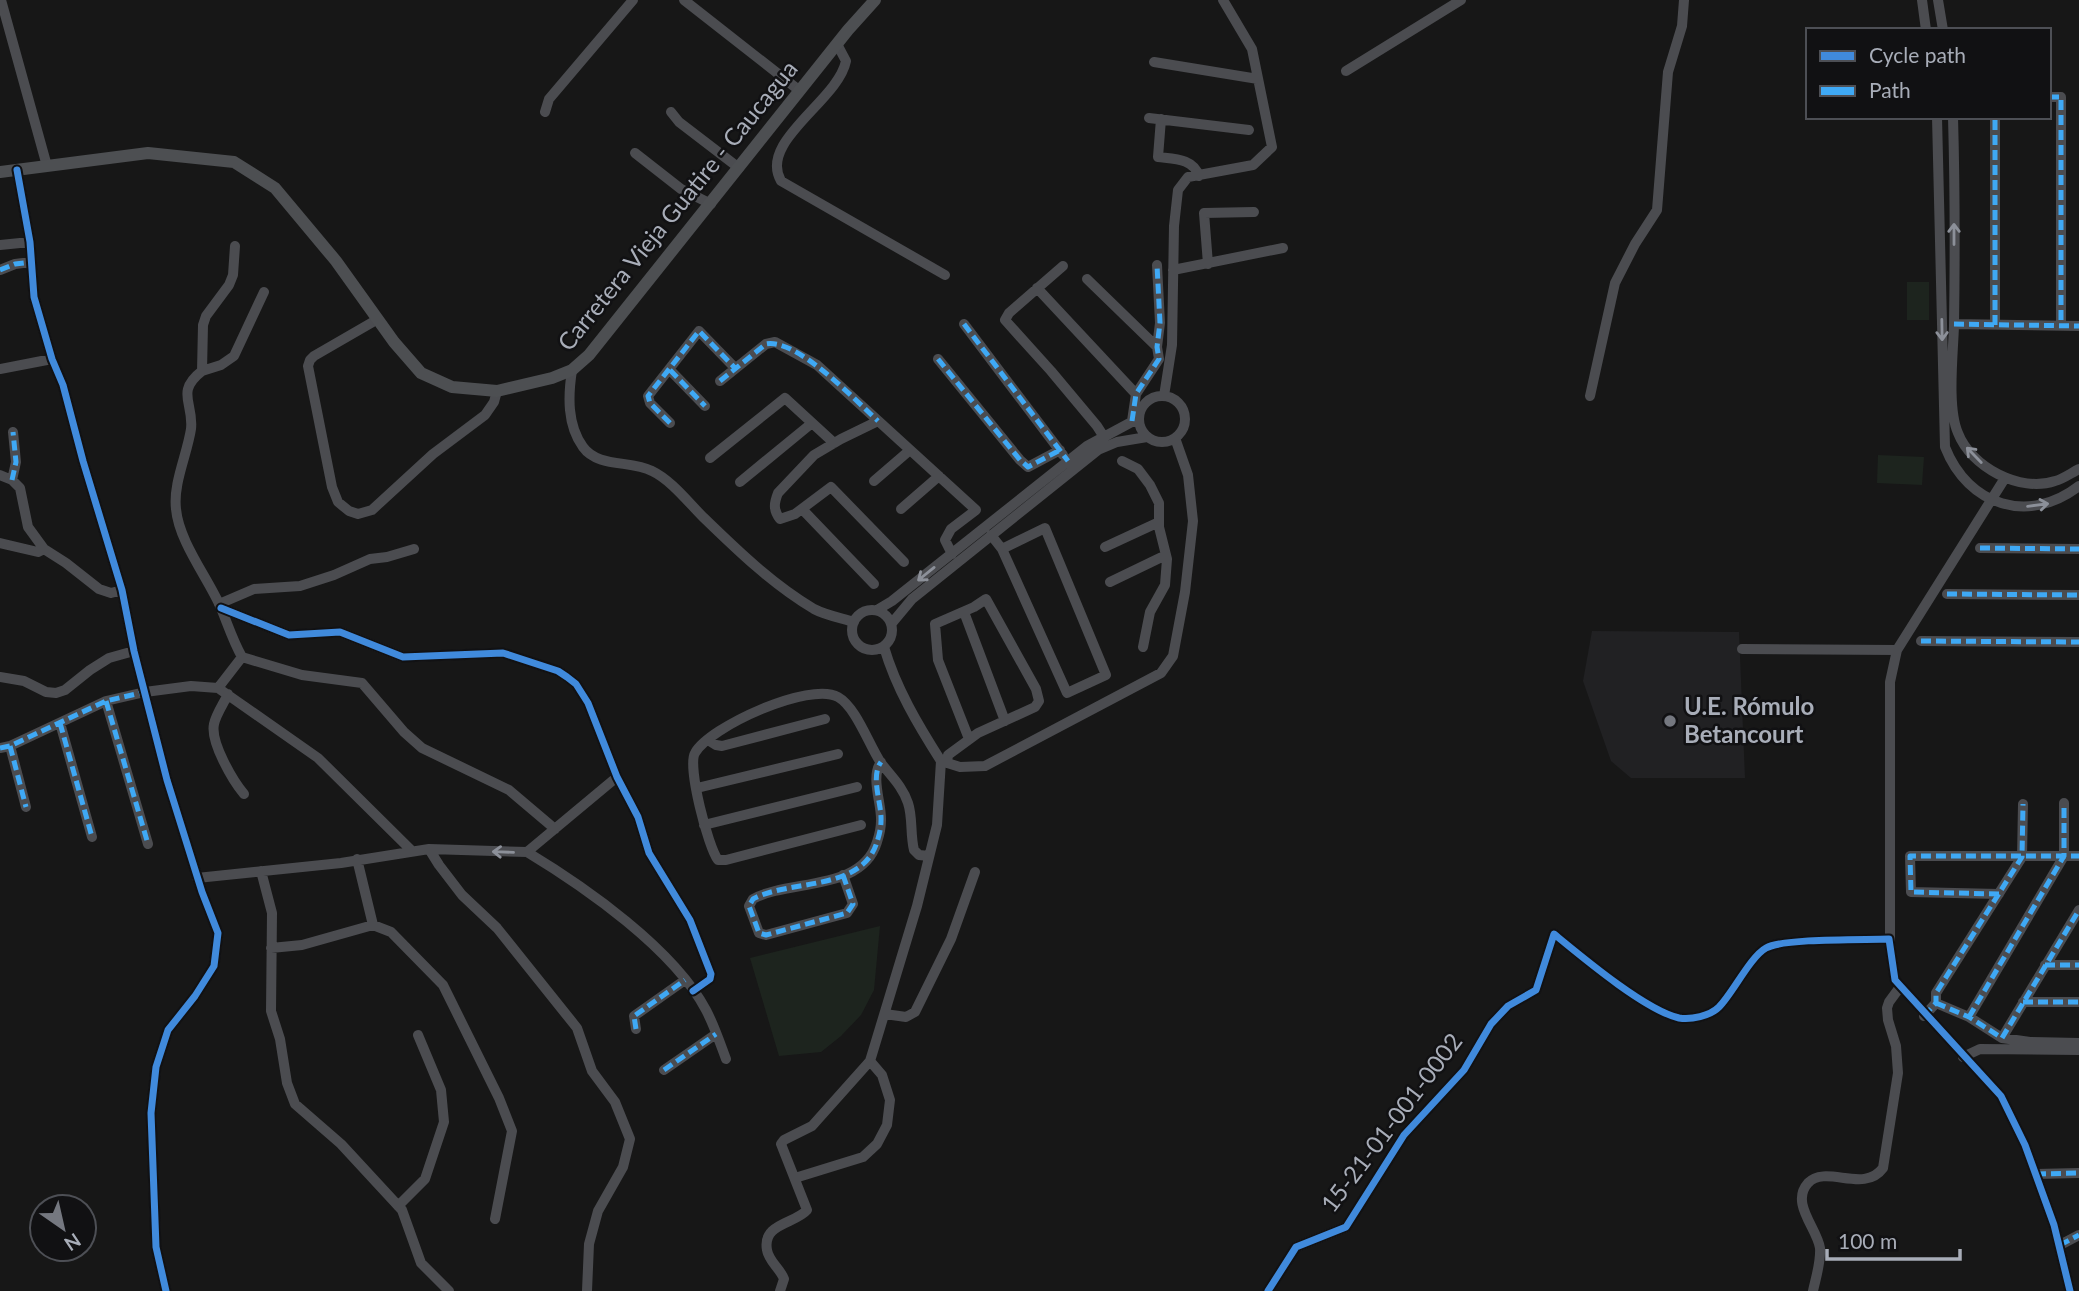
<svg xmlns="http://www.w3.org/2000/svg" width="2079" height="1291" viewBox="0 0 2079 1291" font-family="Lato,sans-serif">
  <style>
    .built { fill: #212123 }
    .green { fill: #1d241e }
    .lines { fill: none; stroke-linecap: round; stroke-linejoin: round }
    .minor { stroke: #4b4c50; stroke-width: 10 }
    .major { stroke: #4d4f52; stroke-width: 12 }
    .quiet { stroke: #3fa9f5; stroke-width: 5; stroke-dasharray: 10 5; stroke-linecap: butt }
    .cycleway-casing { stroke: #111113; stroke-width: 11 }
    .cycleway { stroke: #408adc; stroke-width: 7 }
    .oneway { stroke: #8c9099 }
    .poi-dot { fill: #757880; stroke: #111113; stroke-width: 2.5 }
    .labels { text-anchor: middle; stroke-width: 5; stroke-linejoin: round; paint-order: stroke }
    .street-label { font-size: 24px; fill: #a8adb8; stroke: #111113 }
    .poi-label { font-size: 24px; font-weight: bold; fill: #a8adb8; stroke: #111113; text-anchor: start }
  </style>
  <rect width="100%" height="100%" fill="#171717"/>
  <path class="built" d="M1592 631 1739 632 1745 778H1631L1611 761 1583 681Z"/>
  <path class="green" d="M1907 282H1929V320H1907Z
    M1878 455 1924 457 1922 485 1877 483Z
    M880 926 874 990 861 1015 841 1036 821 1052 779 1056 750 958Z"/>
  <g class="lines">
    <path class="minor" d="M1 0 47 166
      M684 0 800 91
      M1922 0 1926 30
      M1938 0 1943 30
      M837 44 846 61C838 101 758 141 781 181L945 275
      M1154 62 1258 79
      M1346 71 1461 0
      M2049 97H2061V325
      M545 112 549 99 633 0
      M671 112 679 122 739 168
      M1937 117 1945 447C1968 506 2029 525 2079 486
      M1953 117C1955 187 1955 257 1954 326 1953 355 1947 408 1958 433 1971 467 2020 493 2055 481 2063 479 2071 473 2079 469
      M1149 118 1249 130
      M1161 119 1158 157C1174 159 1193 158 1199 176
      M635 153 681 189 711 204
      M17 170 30 242 34 297 52 359 63 385 83 461 122 590 134 651 167 780 202 892 218 933 214 966 195 996 168 1030 156 1067 151 1113 156 1247 166 1291
      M0 245 30 242
      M235 246 233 275 229 285 206 316 203 325 202 371C175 392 194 403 191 429 187 455 173 483 176 509 179 542 208 578 221 608 228 625 233 641 242 657
      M1208 264 1204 213 1254 212
      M1063 266 1009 313 1005 320 1051 371 1097 426 1104 437
      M0 270 15 264 31 262
      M1173 270 1283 248
      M1087 279 1157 347
      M1037 288 1136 394
      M378 319 314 356 310 360 308 366 332 487 338 502 349 511 358 514 372 510 433 454 485 415 494 402 497 391
      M964 324 1063 455
      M1954 324 2079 326
      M1995 325V117
      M938 359 1020 460 1028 467 1060 450
      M0 369 52 359
      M572 370C568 396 567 425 583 447 598 468 631 460 652 471 671 480 688 502 703 517 737 550 772 584 814 609 825 615 841 618 854 622
      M670 370 705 406
      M202 371 221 365 234 356 264 292
      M720 381 766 344 775 342 817 365 976 510 951 529 945 540 952 554
      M1139 419a23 23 0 1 1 46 0a23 23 0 1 1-46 0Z
      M1164 396 1172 345 1174 226 1178 190 1188 177 1253 165 1272 147 1252 49 1223 0
      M1590 396 1615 283 1635 244 1657 210 1668 72 1682 26 1684 0
      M878 421 841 439 814 455 778 493C774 503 773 510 780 519L795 514 831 487 904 562
      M1132 421 1136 394 1159 359 1157 347 1160 323 1157 265
      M670 423 650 403 648 396 699 331 735 368
      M710 458 785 398 834 443
      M1122 461 1138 469 1150 485 1159 503V527L1167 559 1165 585 1150 612 1143 647
      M0 475 12 480 20 488 28 527 44 549 66 563 99 589 111 593 122 590
      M12 480 16 462 13 432
      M874 481 910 450
      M740 482 812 423
      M802 509 874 584
      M901 509 939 476
      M991 535 1002 549 1067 693 1106 675 1045 528 1002 549
      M0 543 38 552 44 549
      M1105 547 1159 522
      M1980 548 2079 549
      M1110 582 1166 555
      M1947 594 2079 595
      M219 604 254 589 300 586 334 575 370 559 387 557 414 549
      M221 608 289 635 340 632 403 657 503 653 558 671 567 677 576 684 588 703 617 777 638 817 649 853 690 920 711 974 710 979 693 991
      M852 630a20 20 0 1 1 40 0a20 20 0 1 1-40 0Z
      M877 610 892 601 1087 446 1139 418
      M964 612 1005 721
      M892 623 912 599 1098 450 1117 442 1147 437
      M1921 641 2079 642
      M884 647C896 688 918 725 941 761L960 767 985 766 1161 673 1173 656 1185 592 1193 521 1188 475 1175 438
      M1742 649 1897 650
      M0 677 24 681 46 692 56 693 65 690 90 670 109 658 134 651
      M218 688 242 657 302 675 362 683 404 732 422 748 509 790 555 829
      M228 694C224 703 216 714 214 724 210 742 233 781 244 794
      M106 701 148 844
      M60 723 92 837
      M708 740 716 745 722 746 825 719
      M10 746 26 807
      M0 748 10 746 106 701 145 692 191 686 218 688 318 758 411 850
      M947 763 948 755 978 733 1035 707 1039 701 1036 689 986 599 974 607 935 624 938 660 969 739
      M697 788 838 754
      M704 825 857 787
      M861 825 726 860H718C708 847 687 766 695 753 709 727 810 681 838 697 856 707 869 745 881 763 891 776 903 787 908 803 913 818 910 834 914 850L919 855 929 856
      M429 849 439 865 462 895 497 928 577 1028 592 1071 615 1102 630 1139 623 1167 598 1211 589 1244 587 1291
      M527 852C585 887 674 949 706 1010 714 1025 720 1043 726 1059
      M357 859 373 925
      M261 871 272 913 271 1011 280 1039 287 1083 295 1104 341 1144 402 1210 421 1263 449 1291
      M843 875 853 904 847 913 766 935 759 933 749 906 753 899C789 879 862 892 877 842 879 836 881 828 881 821 882 804 870 777 881 762
      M197 878 341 863 429 849 527 852 617 777
      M1999 894 1911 892 1910 856H2079
      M1890 946V682L1897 650 2005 478
      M271 948 302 945 373 925 391 932 443 985 499 1098 512 1131 495 1219
      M2045 965H2079
      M2023 1002H2079
      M1936 1003 1969 1017 2002 1038 2030 1042 2079 1043
      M885 1014 906 1017 915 1012 951 939 975 872
      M1924 1016 1936 1003V993L2022 857 2023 804
      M1969 1017 2064 856V803
      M636 1029 634 1016 685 980
      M2002 1038 2079 910
      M1963 1057 1980 1049 2079 1050
      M664 1070 716 1034
      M2036 1174 2079 1173
      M795 1178 863 1157 877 1144 887 1125 890 1100 882 1075 870 1061
      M398 1206 425 1179 444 1122 441 1090 418 1035
      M2060 1245 2079 1235
      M780 1291 784 1279C780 1268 769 1262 767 1250 762 1223 795 1224 807 1210L781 1144 784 1140 812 1126 870 1061 917 906 937 825 941 761
      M1268 1291 1296 1247 1346 1227 1404 1135 1464 1070 1491 1024 1508 1006 1536 990 1554 934C1582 957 1645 1010 1679 1018 1691 1020 1710 1016 1719 1007 1733 993 1750 957 1766 948 1784 938 1863 940 1889 939L1895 980 2001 1096 2025 1145 2054 1225 2070 1291
      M1813 1291C1816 1277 1821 1262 1820 1248 1817 1228 1790 1203 1808 1183 1826 1164 1864 1194 1883 1168L1898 1073 1896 1046 1888 1020 1887 1008 1889 1002 1900 987"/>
    <path class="major" d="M0 172 148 153 234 162 275 188 336 261 394 342 421 373 452 387 497 391 552 378 572 370 589 355 848 30 875 0"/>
    <path class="quiet" d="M2049 97H2061V325
      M0 270 15 264 31 262
      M964 324 1068 461
      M1954 324 2079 326
      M1995 325V117
      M938 359 1020 460 1028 467 1060 450
      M670 370 705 406
      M720 381 766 344C797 338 855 400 878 421
      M1132 421 1136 394 1159 359 1157 347 1160 323 1157 265
      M670 423 650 403 648 396 699 331 735 368
      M12 480 16 462 13 432
      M1980 548 2079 549
      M1947 594 2079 595
      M1921 641 2079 642
      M106 701 148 844
      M60 723 92 837
      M10 746 26 807
      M0 748 10 746 106 701 145 692
      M843 875 853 904 847 913 766 935 759 933 749 906 753 899C789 879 862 892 877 842 879 836 881 828 881 821 882 804 870 777 881 762
      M1999 894 1911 892 1910 856H2079
      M2045 965H2079
      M2023 1002H2079
      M1936 1003 1969 1017 2002 1038 2079 910
      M1924 1016 1936 1003V993L2022 857 2023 804
      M1969 1017 2064 856V803
      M636 1029 634 1016 685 980
      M664 1070 716 1034
      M2036 1174 2079 1173
      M2060 1245 2079 1235"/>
    <g class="cycleway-casing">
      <path id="cycleway" d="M17 170 30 242 34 297 52 359 63 385 83 461 122 590 134 651 167 780 202 892 218 933 214 966 195 996 168 1030 156 1067 151 1113 156 1247 166 1291
        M221 608 289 635 340 632 403 657 503 653 558 671 567 677 576 684 588 703 617 777 638 817 649 853 690 920 711 974 710 979 693 991
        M1268 1291 1296 1247 1346 1227 1404 1135 1464 1070 1491 1024 1508 1006 1536 990 1554 934C1582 957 1645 1010 1679 1018 1691 1020 1710 1016 1719 1007 1733 993 1750 957 1766 948 1784 938 1863 940 1889 939L1895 980 2001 1096 2025 1145 2054 1225 2070 1291"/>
    </g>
    <use href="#cycleway" class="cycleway"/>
  </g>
  <defs><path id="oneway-shaft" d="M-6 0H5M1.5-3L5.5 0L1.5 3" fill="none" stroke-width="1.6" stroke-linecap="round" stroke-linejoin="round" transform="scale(1.75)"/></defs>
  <g class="oneway">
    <use href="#oneway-shaft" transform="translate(1954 234) rotate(-90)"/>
    <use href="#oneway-shaft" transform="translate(1942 330) rotate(89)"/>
    <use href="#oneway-shaft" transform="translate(1974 455) rotate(-134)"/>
    <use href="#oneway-shaft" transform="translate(2038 505) rotate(-7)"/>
    <use href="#oneway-shaft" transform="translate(926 574) rotate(141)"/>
    <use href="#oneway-shaft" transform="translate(503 852) rotate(-178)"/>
  </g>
  <circle class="poi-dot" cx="1670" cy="721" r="7"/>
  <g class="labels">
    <g class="street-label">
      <text transform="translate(678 206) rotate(-51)" y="8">Carretera Vieja Guatire - Caucagua</text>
      <text transform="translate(1392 1123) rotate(-53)" y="8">15-21-01-001-0002</text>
    </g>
    <g class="poi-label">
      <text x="1684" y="715">U.E. Rómulo<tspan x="1684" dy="28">Betancourt</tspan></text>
    </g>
  </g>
  <rect x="1806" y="28" width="245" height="91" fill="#111113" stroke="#4d4f55" stroke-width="2"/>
  <rect x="1820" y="51" width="35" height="10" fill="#408adc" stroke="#4d4f55" stroke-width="2"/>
  <text x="1869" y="63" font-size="21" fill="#a8adb8">Cycle path</text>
  <rect x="1820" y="86" width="35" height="10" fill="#3fa9f5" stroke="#4d4f55" stroke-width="2"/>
  <text x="1869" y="98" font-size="21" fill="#a8adb8">Path</text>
  <g transform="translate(63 1228) rotate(146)"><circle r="33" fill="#111113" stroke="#4d4f55" stroke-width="2"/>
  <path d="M0-5L12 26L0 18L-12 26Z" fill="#757880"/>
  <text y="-10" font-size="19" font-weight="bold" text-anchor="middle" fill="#a8adb8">N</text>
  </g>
  <path d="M1827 1249v10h133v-10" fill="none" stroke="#a8adb8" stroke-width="3.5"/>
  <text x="1838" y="1249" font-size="21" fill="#a8adb8" stroke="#111113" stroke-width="5" paint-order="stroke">100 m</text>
</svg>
